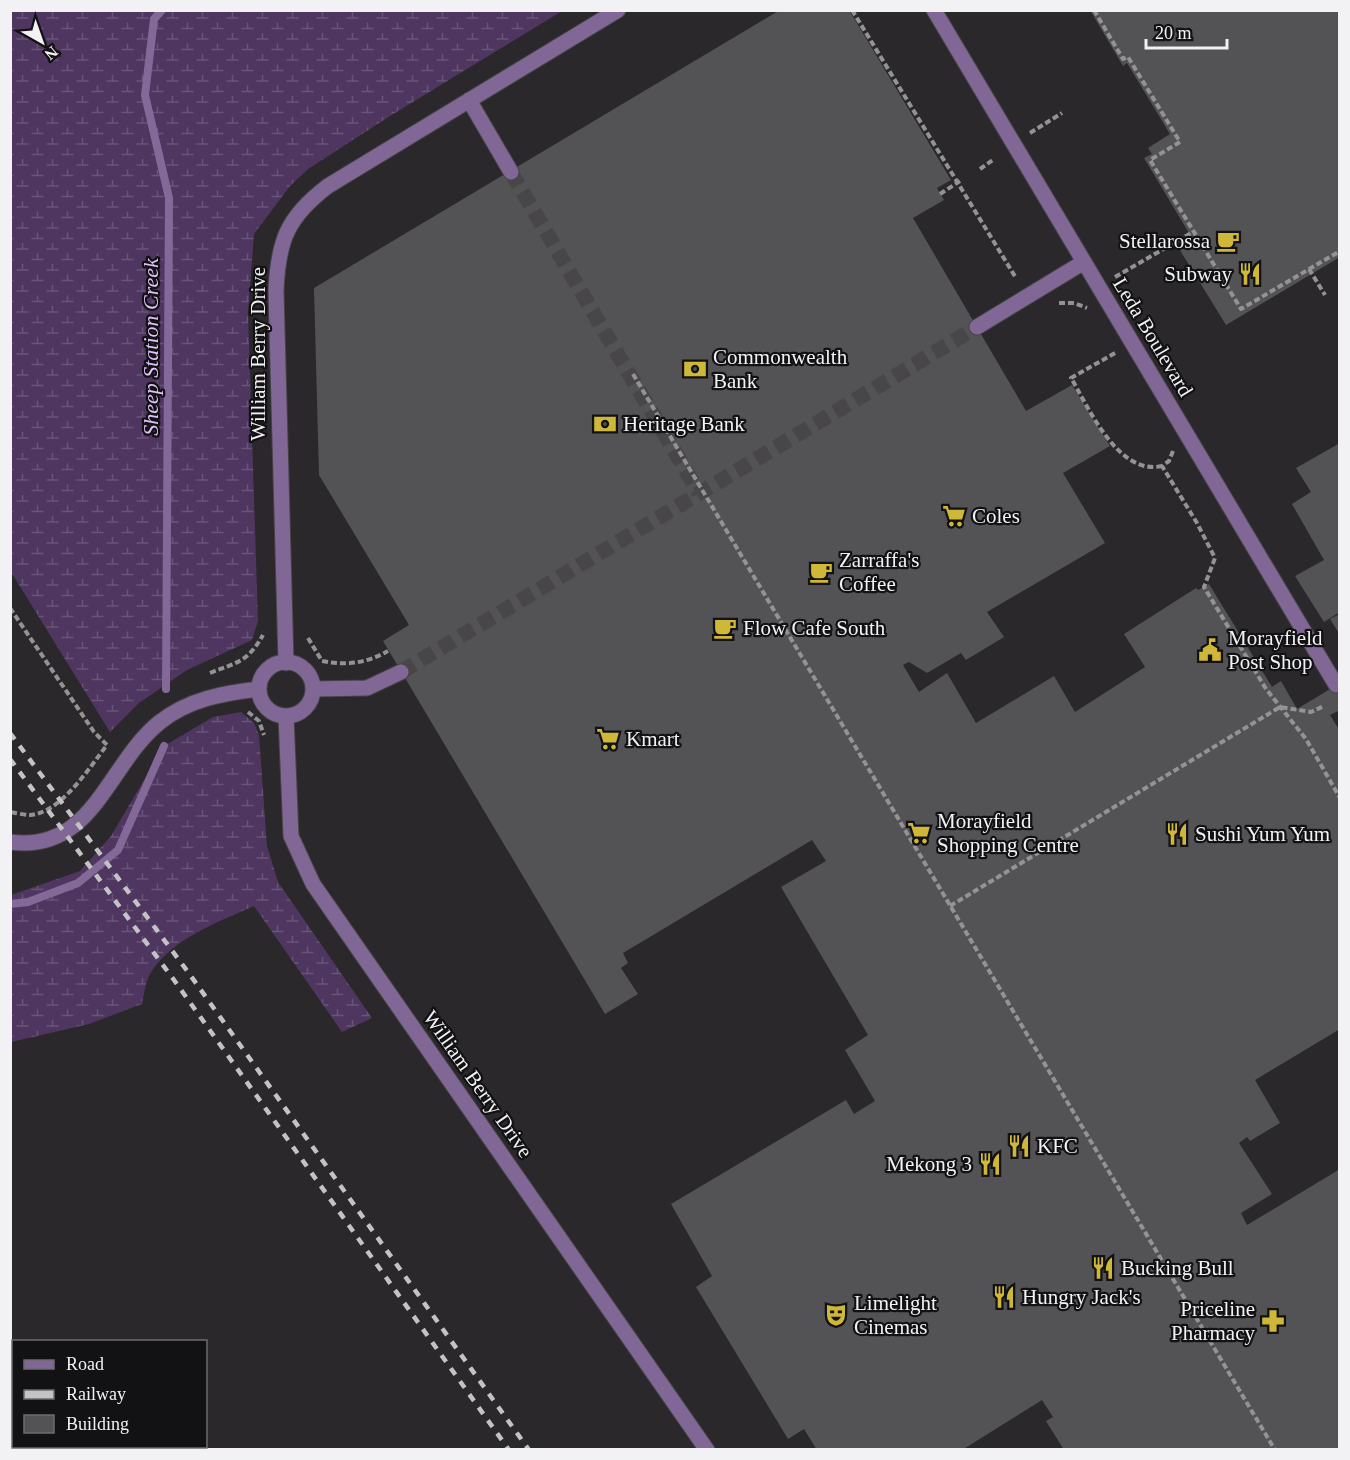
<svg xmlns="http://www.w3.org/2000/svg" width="1350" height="1460" viewBox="0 0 1350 1460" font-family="'Times New Roman',serif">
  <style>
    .wetland { fill: url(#wetland-marsh) }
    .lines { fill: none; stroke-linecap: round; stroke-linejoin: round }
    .stream { stroke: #836997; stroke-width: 8 }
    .building { fill: #535255 }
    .minor-tunnel { stroke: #484649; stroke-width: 15; stroke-dasharray: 15 8; stroke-linecap: butt }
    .minor-casing { stroke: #464447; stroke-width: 17 }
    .path { stroke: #939294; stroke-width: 4; stroke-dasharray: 6 3; stroke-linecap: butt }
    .minor { stroke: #816796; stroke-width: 15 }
    .rail { stroke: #c3c2c4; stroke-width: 4.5; stroke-dasharray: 8 8; stroke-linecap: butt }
    .labels { text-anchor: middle; stroke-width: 4.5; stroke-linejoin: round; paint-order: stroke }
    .poi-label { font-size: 21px; fill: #f2f1f3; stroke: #121113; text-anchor: start }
    .street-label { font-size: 21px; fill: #f2f1f3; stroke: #121113 }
    .water-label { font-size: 22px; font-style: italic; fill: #e0c1fb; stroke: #121113 }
  </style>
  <defs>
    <pattern id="wetland-marsh" width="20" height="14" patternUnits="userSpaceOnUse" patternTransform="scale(1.5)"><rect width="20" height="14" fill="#4e3660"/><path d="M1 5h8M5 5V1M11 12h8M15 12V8" fill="none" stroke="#685477"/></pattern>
  </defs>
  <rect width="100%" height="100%" fill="#2a282b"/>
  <path class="wetland" d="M12 11H562L390 116 308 169 290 186 254 234 248 313 258 621 252 640 187 670 139 703 110 732 11 572Z
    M241 712 254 723 259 735 267 846 278 882 372 1018 342 1032 254 906C219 922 169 939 149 976 145 984 144 995 142 1004L89 1024 11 1042V895L80 871 111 836 164 746 213 717Z"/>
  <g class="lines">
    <path class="stream" d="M162 10 154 19 145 95 169 198 166 689
      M10 904 28 902 78 883 118 850 164 746"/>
  </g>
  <path class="building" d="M780 10H849L951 180 937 188 944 200 913 218 1026 411 1072 385 1110 446 1063 473 1105 543 987 612 1004 637 966 660 961 653 927 673 909 662 903 665 919 692 947 673 976 723 1054 676 1075 712 1145 667 1124 634 1196 588 1198 590 1209 584 1272 687 1281 681 1297 709 1340 683V710L1330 715 1340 731V1029L1255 1080 1280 1123 1250 1141 1247 1137 1239 1143 1272 1194 1241 1213 1247 1225 1340 1169V1450H1064L1046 1421 1053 1417 1042 1400 962 1450H817L804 1429 788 1439 696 1287 712 1276 671 1204 846 1100 854 1114 875 1101 845 1050 868 1035 781 887 826 861 812 840 623 953 628 963 621 968 638 994 605 1014 383 641 409 625 319 475 314 288Z
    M1090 10H1340V257L1226 325 1178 247 1192 238 1144 158 1152 154 1148 148 1170 134 1127 63 1123 66Z
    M1340 443V612L1324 622 1295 576 1324 560 1292 504 1311 492 1296 468Z
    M1340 614V635L1330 619Z"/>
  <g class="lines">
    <path class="minor-tunnel" d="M511 172 699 493
      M401 672 977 327"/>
    <g class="minor-casing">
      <path id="minor" d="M934 10 1336 685
        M469 100 511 172
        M977 327 1084 262
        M259 689a27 27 0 1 1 54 0a27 27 0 1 1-54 0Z
        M286 663 276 291C278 241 287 217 328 186L618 10
        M313 689 367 688 401 672
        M286 716 291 836 313 884 707 1450
        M10 842C93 854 108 763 160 722 189 699 224 693 259 689"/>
    </g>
    <path class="path" d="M852 10 1016 278
      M1094 10 1123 59 1128 57 1180 142 1150 160 1241 309 1340 251
      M1030 133 1062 113
      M980 169 994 159
      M940 194 960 181
      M1309 269 1325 295
      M1115 277 1193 232
      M1059 303H1074L1087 308
      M1115 353 1071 378C1089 408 1118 476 1162 466
      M633 374 1275 1450
      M1173 451 1169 461 1162 466 1197 523 1215 558 1204 587 1266 689 1306 739 1340 798
      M10 608 94 732 107 745C89 768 61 813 30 815 24 815 16 813 10 812
      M308 638 322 661C346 666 367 663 388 651
      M210 673C237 662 247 663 263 635
      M248 712 259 721 264 735
      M950 906 1280 707 1311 712 1324 706"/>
    <use href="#minor" class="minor"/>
    <path class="rail" d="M10 733 188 972 529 1450
      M10 759 174 980 509 1450"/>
  </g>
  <defs>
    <g id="cafe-bare" transform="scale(1.8)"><path d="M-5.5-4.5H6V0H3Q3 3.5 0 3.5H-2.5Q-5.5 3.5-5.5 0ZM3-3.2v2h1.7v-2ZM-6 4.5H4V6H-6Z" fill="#cfb837" stroke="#121113" stroke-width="2.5" paint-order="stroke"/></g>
    <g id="restaurant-bare" transform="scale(1.8)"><path d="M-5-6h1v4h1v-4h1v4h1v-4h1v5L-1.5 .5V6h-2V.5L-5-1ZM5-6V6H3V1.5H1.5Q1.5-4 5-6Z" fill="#cfb837" stroke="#121113" stroke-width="2.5" paint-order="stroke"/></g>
    <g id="bank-bare" transform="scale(1.8)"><path d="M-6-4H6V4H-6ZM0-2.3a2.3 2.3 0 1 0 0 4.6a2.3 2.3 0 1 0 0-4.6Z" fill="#cfb837" stroke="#121113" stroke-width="2.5" paint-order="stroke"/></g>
    <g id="supermarket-bare" transform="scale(1.8)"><path d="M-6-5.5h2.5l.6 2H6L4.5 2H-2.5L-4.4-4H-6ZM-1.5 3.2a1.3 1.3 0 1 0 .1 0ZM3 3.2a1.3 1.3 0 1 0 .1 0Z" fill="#cfb837" stroke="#121113" stroke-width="2.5" paint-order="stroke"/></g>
    <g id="civic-bare" transform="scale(1.8)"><path d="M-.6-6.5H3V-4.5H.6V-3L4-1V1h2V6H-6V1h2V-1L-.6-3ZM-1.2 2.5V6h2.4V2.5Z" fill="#cfb837" stroke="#121113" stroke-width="2.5" paint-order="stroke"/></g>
    <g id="theatre-bare" transform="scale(1.8)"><path d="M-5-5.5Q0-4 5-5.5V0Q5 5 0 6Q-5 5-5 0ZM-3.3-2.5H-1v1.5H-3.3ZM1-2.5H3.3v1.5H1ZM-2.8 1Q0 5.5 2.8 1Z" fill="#cfb837" stroke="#121113" stroke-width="2.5" paint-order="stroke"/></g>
    <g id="pharmacy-bare" transform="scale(1.8)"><path d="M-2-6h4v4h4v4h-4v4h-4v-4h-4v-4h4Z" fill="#cfb837" stroke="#121113" stroke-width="2.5" paint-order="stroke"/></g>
  </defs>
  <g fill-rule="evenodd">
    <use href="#cafe-bare" x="1228" y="241"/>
    <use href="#restaurant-bare" x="1250" y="274"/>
    <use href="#bank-bare" x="695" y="369"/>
    <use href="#bank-bare" x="605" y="424"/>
    <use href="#supermarket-bare" x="954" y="516"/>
    <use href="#cafe-bare" x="821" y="572"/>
    <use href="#cafe-bare" x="725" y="628"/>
    <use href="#civic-bare" x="1210" y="650"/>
    <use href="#supermarket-bare" x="608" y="739"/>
    <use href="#supermarket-bare" x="919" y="833"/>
    <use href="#restaurant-bare" x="1177" y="834"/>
    <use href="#restaurant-bare" x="1019" y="1146"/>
    <use href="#restaurant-bare" x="990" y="1164"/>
    <use href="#restaurant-bare" x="1103" y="1268"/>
    <use href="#restaurant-bare" x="1004" y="1297"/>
    <use href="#theatre-bare" x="836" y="1315"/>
    <use href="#pharmacy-bare" x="1273" y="1321"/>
  </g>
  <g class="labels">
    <g class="poi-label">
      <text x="1210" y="248" text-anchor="end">Stellarossa</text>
      <text x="1232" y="281" text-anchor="end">Subway</text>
      <text x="713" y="364">Commonwealth<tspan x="713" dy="24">Bank</tspan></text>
      <text x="623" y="431">Heritage Bank</text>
      <text x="972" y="523">Coles</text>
      <text x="839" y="567">Zarraffa's<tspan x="839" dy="24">Coffee</tspan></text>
      <text x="743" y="635">Flow Cafe South</text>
      <text x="1228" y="645">Morayfield<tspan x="1228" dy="24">Post Shop</tspan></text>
      <text x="626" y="746">Kmart</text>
      <text x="937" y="828">Morayfield<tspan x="937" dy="24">Shopping Centre</tspan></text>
      <text x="1195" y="841">Sushi Yum Yum</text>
      <text x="1037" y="1153">KFC</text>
      <text x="972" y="1171" text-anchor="end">Mekong 3</text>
      <text x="1121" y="1275">Bucking Bull</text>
      <text x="1022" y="1304">Hungry Jack's</text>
      <text x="854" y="1310">Limelight<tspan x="854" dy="24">Cinemas</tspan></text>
      <text x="1255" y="1316" text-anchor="end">Priceline<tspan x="1255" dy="24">Pharmacy</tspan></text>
    </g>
    <g class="street-label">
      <text transform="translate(1153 337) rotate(59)" y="7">Leda Boulevard</text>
      <text transform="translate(258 354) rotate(-90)" y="7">William Berry Drive</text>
      <text transform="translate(478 1084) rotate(55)" y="7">William Berry Drive</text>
    </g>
    <g class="water-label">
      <text transform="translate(150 347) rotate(-90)" y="8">Sheep Station Creek</text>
    </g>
  </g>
  <rect width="1350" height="1460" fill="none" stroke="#f2f1f3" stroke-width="24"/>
  <rect x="12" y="1340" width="195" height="108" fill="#121113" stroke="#6c6b6d" stroke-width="1.5"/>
  <rect x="24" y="1360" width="30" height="9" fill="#816796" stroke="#6c6b6d" stroke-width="1.5"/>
  <text x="66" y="1370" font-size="18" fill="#f2f1f3">Road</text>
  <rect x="24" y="1390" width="30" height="9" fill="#c3c2c4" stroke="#6c6b6d" stroke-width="1.5"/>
  <text x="66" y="1400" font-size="18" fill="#f2f1f3">Railway</text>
  <rect x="24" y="1415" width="30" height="18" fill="#535255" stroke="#6c6b6d" stroke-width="1.5"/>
  <text x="66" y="1430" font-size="18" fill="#f2f1f3">Building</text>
  <g transform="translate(42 42) rotate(140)" stroke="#121113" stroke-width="4.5" paint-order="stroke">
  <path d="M0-4.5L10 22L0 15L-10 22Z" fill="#f2f1f3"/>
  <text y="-9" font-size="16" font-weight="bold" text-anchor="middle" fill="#f2f1f3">N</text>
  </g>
  <path d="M1146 39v9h81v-9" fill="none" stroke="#f2f1f3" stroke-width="3"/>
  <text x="1155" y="39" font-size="18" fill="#f2f1f3" stroke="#121113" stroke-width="4.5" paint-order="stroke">20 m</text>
</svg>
